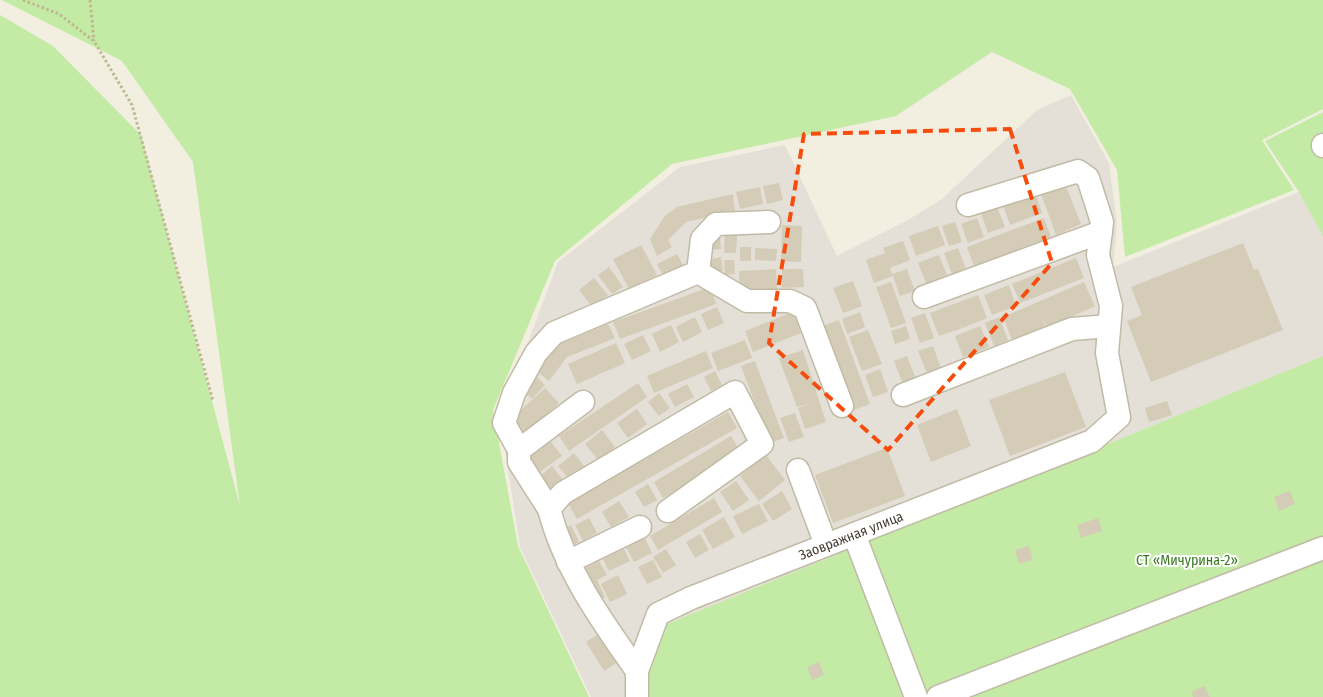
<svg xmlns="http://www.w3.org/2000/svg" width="1323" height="697" viewBox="0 0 1323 697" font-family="'Fira Sans Condensed',sans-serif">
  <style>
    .industrial { fill: #e4dfd7 }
    .green { fill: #c3eba5 }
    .building { fill: #d4ccb6 }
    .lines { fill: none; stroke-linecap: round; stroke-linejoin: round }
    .minor-casing { stroke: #c1bba6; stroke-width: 25 }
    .path { stroke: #c1b693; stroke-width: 3; stroke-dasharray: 2.5 2.5; stroke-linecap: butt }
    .minor { stroke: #fff; stroke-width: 22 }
    .marked { fill: none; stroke: #f64c0d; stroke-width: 4; stroke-dasharray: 10 6; stroke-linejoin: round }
    .labels { text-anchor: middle; stroke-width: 4; stroke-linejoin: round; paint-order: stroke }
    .street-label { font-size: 14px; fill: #443f32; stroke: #fff }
    .park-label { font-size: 14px; fill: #387a21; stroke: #fff }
  </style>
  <rect width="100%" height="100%" fill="#f2efe1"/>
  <path class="industrial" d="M1071 95 1109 163 1117 224 1113 267 1299 192 1323 237V356L667 624 641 697H591L520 547 500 417 558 262 680 167 785 145 837 256 908 220 942 199 1037 110Z"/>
  <path class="green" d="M2 0H1323V109L1262 140 1294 190 1125 257 1117 170 1070 89 992 52 896 116 672 164 555 261 493 410 518 546 589 697H0V15L53 46 141 135 240 506 193 162 122 61Z
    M1323 112V237L1299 192 1265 141Z
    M1323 356V697H641L667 624Z"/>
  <path class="building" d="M779 183 783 200 767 204 763 186Z
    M1065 184 1081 224 1056 235 1041 194Z
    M760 187 763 204 740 209 736 192Z
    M1035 192 1042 213 1010 225 1003 204Z
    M733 194 735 211 686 222 668 240 672 247 657 256 650 239 664 217 677 207Z
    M997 207 1005 227 988 233 981 213Z
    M977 218 984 237 968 243 961 224Z
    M1044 218 1051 237 974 266 967 247Z
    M955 222 962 242 949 246 942 226Z
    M782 225 802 226 801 262 781 261Z
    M938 226 945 245 916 256 909 236Z
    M725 235H737L736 253H724Z
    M720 237 721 249 708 250 707 238Z
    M903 241 910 260 890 268 892 274 907 269 915 291 900 296 893 276 874 283 866 260 885 253 883 248Z
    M1243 243 1254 270 1258 269 1283 330 1151 382 1127 321 1142 315 1131 287Z
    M641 245 657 275 629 289 613 259Z
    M740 247H751V261H740Z
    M755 248 777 249 776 261 755 260Z
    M958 248 966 269 952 274 944 253Z
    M677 254 684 267 664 277 657 264Z
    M939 255 947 275 926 283 918 263Z
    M721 257 723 271 711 273 709 260Z
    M1076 258 1084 278 1020 303 1012 284Z
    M724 260H734L735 274 725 275Z
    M609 267 623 287 612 294 598 275Z
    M776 269 777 289 740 291 739 271Z
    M782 269H803L804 287 782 288Z
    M594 278 608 295 593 308 579 290Z
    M853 281 862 306 843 313 833 288Z
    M891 282 906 323 891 328 876 287Z
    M1084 282 1095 306 1047 328 1041 315 1046 329 1013 342 1003 317Z
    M1009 285 1016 306 992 315 984 295Z
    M710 287 716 304 620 339 613 322Z
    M978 295 987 318 963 328 960 322 962 328 939 336 930 313Z
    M717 307 724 323 708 330 701 314Z
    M793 312 801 333 753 352 745 331Z
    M860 312 865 327 847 334 842 319Z
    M925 313 934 338 920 343 911 318Z
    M695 317 702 332 683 342 676 327Z
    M999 317 1008 340 994 346 985 323Z
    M839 320 870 404 851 411 822 326Z
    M608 324 615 338 567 357 549 381 534 369 550 348Z
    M671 325 679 342 660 352 652 334Z
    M906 326 910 339 895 344 891 331Z
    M980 326 989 347 963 357 955 336Z
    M868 330 882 364 862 371 849 337Z
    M643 335 651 351 632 360 624 344Z
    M745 340 752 358 718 371 711 353Z
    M616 343 625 363 577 384 568 364Z
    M933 346 942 371 928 376 918 351Z
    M803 350 826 422 805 429 798 408 812 403 797 407 779 358Z
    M706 351 713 368 654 393 647 376Z
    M907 356 916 379 903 384 894 361Z
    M755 361 784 438 770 443 741 366Z
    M880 369 888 392 873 397 865 375Z
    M715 371 722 385 711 391 704 377Z
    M1065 372 1086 427 1010 456 989 400Z
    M536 376 545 385 532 399 523 390Z
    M638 383 647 397 569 451 559 436Z
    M687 384 694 397 675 407 668 394Z
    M545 388 559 403 524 434 510 420Z
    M659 393 670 408 659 416 648 402Z
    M1167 401 1172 415 1149 422 1145 408Z
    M637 409 647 424 628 438 617 423Z
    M957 409 971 446 931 462 917 425Z
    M728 412 737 428 577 519 568 503Z
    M795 413 804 437 789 442 780 418Z
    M602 430 615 447 599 461 585 444Z
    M731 436 740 451 663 498 654 482Z
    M551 442 562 456 534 476 524 461Z
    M887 448 905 496 833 523 815 475Z
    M574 453 585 467 569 479 558 466Z
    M766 455 785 480 759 501 740 476Z
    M552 466 563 480 548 492 537 478Z
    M736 481 749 500 733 511 720 492Z
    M648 484 657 500 644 507 635 492Z
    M782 491 792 509 773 521 762 504Z
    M1290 491 1295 504 1279 511 1274 497Z
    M714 498 722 512 658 550 650 536Z
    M619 501 629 517 611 527 602 512Z
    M759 504 768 521 742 534 733 516Z
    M724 517 735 537 713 549 702 530Z
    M589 518 597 533 583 541 575 525Z
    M1098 518 1102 531 1081 538 1077 525Z
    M571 525 579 542 567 548 559 531Z
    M700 534 709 550 695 558 686 542Z
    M645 538 652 553 634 562 626 547Z
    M1029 546 1033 560 1019 564 1015 550Z
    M624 549 630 561 609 571 603 559Z
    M666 549 676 565 663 573 653 557Z
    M653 560 662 577 647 584 638 567Z
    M599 561 607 575 597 580 605 597 595 602 579 571Z
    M618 575 627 594 610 602 601 584Z
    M600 633 618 662 604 671 586 642Z
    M819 662 824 675 812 680 807 667Z
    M1204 686 1210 697H1193L1191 692Z"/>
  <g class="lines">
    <g class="minor-casing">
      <g id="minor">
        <path d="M1323 145V146"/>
        <path d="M698 272 747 301H790L805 308 842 406"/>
        <path d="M924 297 1101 232"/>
        <path d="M903 395 1072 329 1109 326"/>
        <path d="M519 450 504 423 514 393 536 353 554 333 698 272 702 239 716 224 769 222"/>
        <path d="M798 470 826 545"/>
        <path d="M549 509 519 462V450L583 402"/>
        <path d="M854 534 916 697"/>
        <path d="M568 562 640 527"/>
        <path d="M637 671C601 620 565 570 549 509L563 493 735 392 762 444 668 511"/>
        <path id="s1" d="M637 697V671L658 614 691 598 1092 441 1119 417 1107 353 1111 306 1098 255 1102 222 1088 178 1078 171 968 205"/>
        <path d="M938 697 1323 548"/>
      </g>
    </g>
    <path class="path" d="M23 0 59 14 94 41 132 105 213 401
      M90 0 94 41"/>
    <use href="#minor" class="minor"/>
  </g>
  <path class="marked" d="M1010 129 1052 263 888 450 769 343 804 134Z"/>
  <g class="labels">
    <g class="street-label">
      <text dy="5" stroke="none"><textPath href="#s1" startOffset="295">Заовражная улица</textPath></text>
    </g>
    <g class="park-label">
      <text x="1187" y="565">СТ «Мичурина-2»</text>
    </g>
  </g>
</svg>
